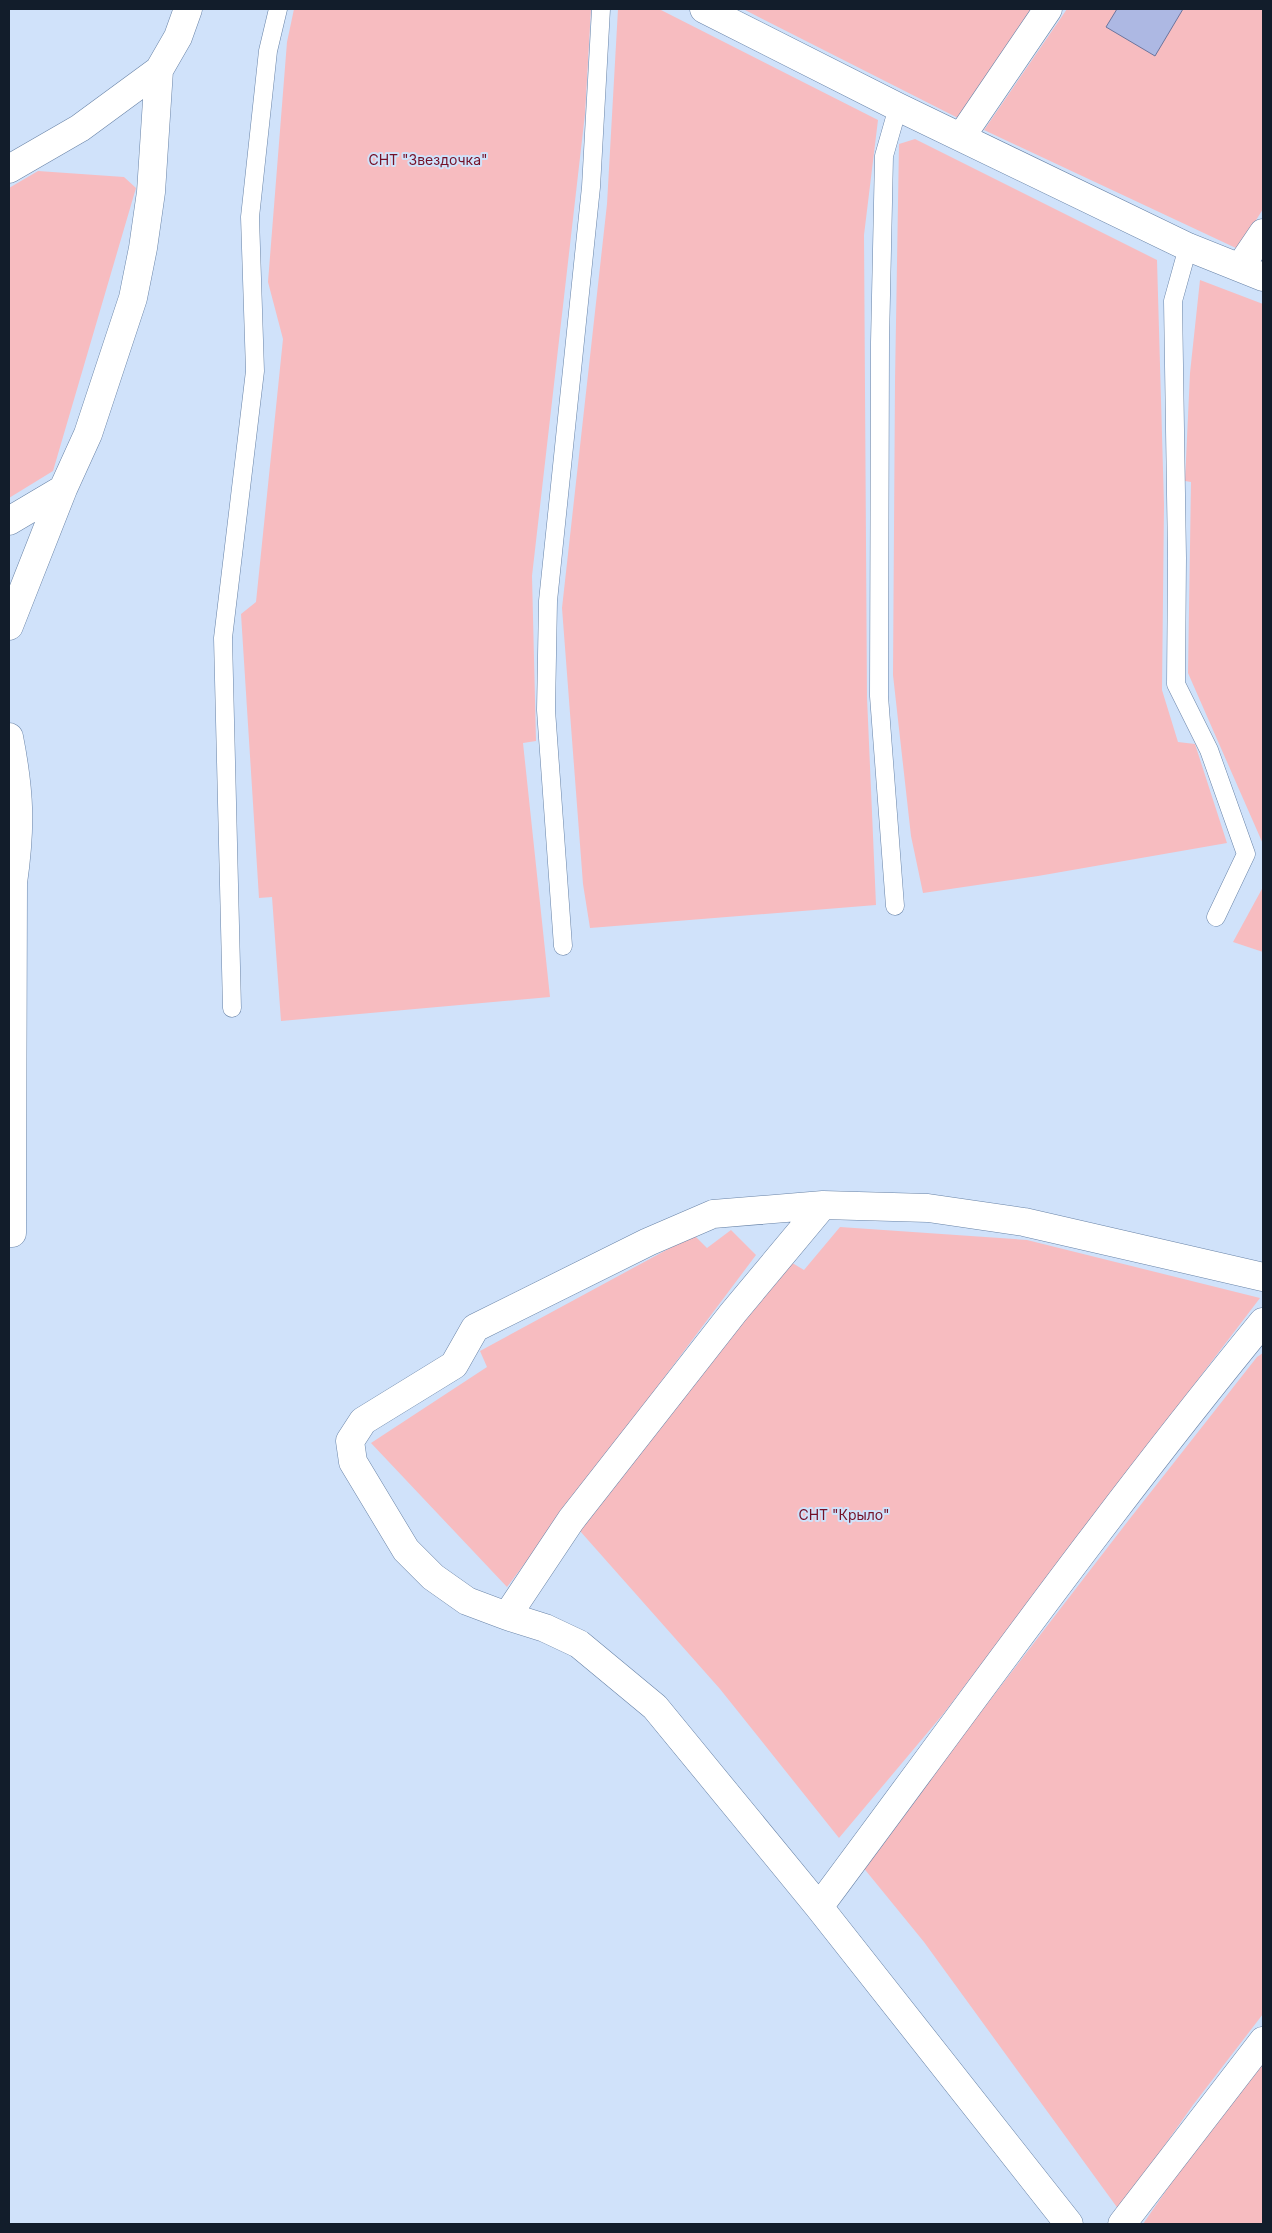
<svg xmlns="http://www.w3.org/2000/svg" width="1272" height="2233" viewBox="0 0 1272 2233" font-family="Inter,sans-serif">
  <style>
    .green { fill: #f7bcc0 }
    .building { fill: #adb8e3; stroke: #6c759d }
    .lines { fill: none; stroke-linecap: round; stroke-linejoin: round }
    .lane-casing { stroke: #6883a7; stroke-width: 19 }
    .street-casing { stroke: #6883a7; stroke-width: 29 }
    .lane { stroke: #fff; stroke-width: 18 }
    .street { stroke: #fff; stroke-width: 28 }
    .labels { text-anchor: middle; stroke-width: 4; stroke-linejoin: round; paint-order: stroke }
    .park-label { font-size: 14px; fill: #741128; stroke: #d0e2fa }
  </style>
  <rect width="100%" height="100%" fill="#d0e2fa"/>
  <path class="green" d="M294 9H591L585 114 532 576 536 741 523 743 550 997 281 1021 272 897 259 898 241 614 256 602 283 339 268 282 287 42Z
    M618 9H659L878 120 864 235 867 697 876 905 590 928 583 884 562 608 607 204Z
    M743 9H1035L960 119Z
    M1067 9H1263V209L1238 249 984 130Z
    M915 139 1157 260 1164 505 1162 690 1178 742 1195 744 1227 843 1038 876 923 893 911 836 893 675 895 382 899 144Z
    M38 171 124 177 136 188 53 471 9 498V188Z
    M1200 280 1263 304V844L1188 673 1191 482 1185 481 1190 373Z
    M1263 887V952L1233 942Z
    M840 1227 1027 1240 1260 1298 944 1713 839 1838 720 1689 580 1531 789 1261 804 1270Z
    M731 1230 756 1255 507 1587 371 1443 487 1367 480 1351 694 1235 707 1248Z
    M1263 1353V2014L1193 2105 1119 2210 924 1942 862 1866 1128 1521 1257 1357Z
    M1263 2062V2224H1143L1183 2166Z"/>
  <path class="building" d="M1117 9H1183L1155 56 1106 27Z"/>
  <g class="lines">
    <g class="lane-casing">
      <path id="lane" d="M1188 247 1173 301 1177 558 1176 684 1209 750 1246 854 1216 917
        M895 906 879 696 880 342 884 156 898 107
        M563 946 546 710 548 601 591 187 601 9
        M232 1008 223 638 255 371 250 217 268 51 278 9"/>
    </g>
    <g class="street-casing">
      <path id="street" d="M704 9 898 107 1188 247 1263 277
        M961 137 1048 9
        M9 169 80 128 159 70 178 37 188 9
        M1240 267 1263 233
        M9 521 63 489
        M9 626 63 489 88 434 133 298 143 248 151 192 159 70
        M9 737C20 793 21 827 13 883L12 1233H9
        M507 1616 467 1601 433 1577 406 1550 353 1462 350 1441 363 1421 454 1365 475 1328 648 1242 713 1214 823 1205
        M819 1907C965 1711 1108 1511 1263 1322
        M1069 2224 819 1907 655 1707 579 1644 545 1628 507 1616 571 1520 733 1313 823 1205 928 1208 1024 1222 1263 1277
        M1122 2224 1263 2041"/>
    </g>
    <use href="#lane" class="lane"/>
    <use href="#street" class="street"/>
  </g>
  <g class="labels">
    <g class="park-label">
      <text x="428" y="165">СНТ "Звездочка"</text>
      <text x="844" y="1520">СНТ "Крыло"</text>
    </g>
  </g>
  <rect width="1272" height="2233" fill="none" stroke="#121d2b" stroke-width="20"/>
</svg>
